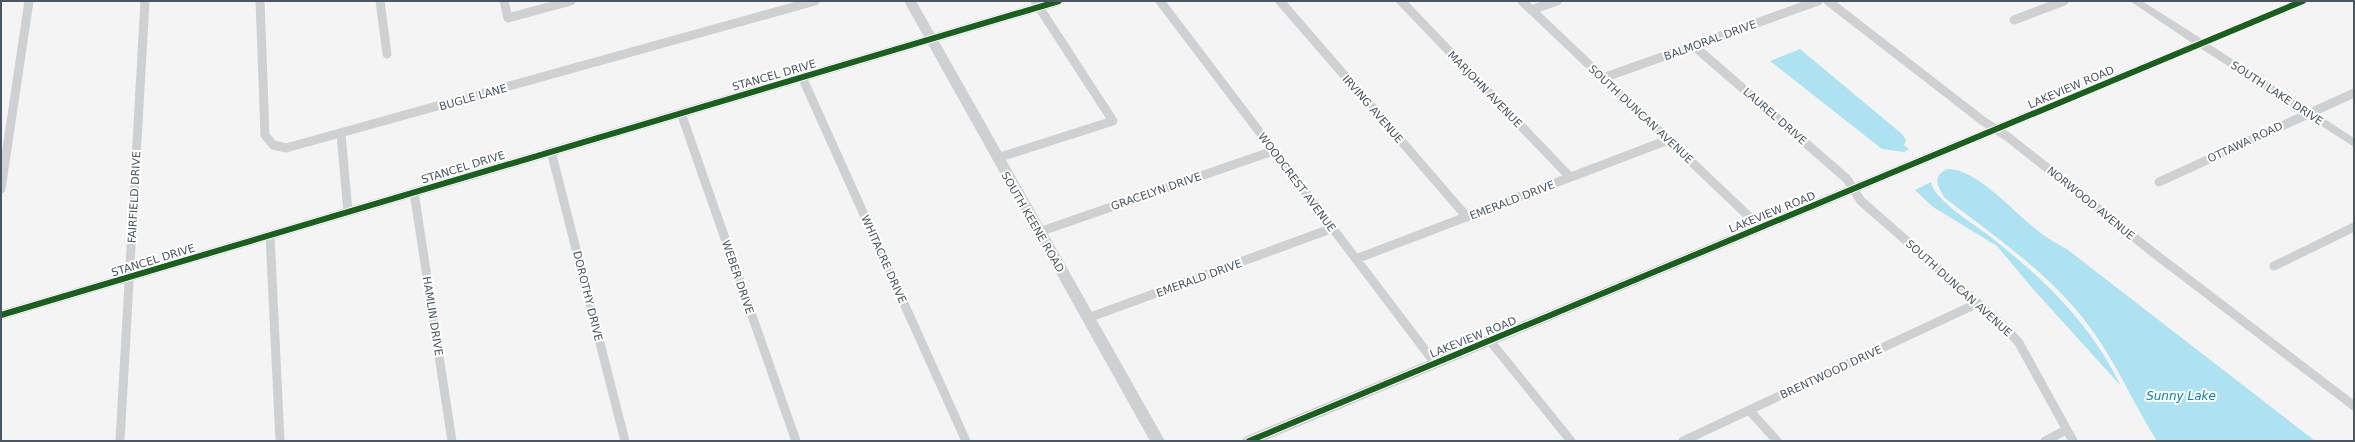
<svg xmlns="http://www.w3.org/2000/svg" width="2355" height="442" viewBox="0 0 2355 442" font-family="'DejaVu Sans',sans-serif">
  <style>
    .water { fill: #aee2f0 }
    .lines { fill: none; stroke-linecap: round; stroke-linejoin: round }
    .minor { stroke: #ced0d2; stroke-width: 9 }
    .tertiary { fill: #ced0d2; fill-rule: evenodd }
    .secondary { fill: #ced0d4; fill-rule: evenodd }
    .cycleway-casing { stroke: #fff; stroke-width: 8 }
    .cycleway { stroke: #1b5e20; stroke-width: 6 }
    .labels { text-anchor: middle; stroke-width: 4; stroke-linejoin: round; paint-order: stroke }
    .street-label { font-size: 11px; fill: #4a5661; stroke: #fff }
    .water-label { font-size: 12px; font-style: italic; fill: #0c7c9b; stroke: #fff }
  </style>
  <rect width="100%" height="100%" fill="#f4f4f4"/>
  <path class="water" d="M1800 49 1902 134 1906 140 1904 145 1909 149 1904 152 1882 149 1770 61Z
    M1947 169C1975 168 2011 209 2032 226 2043 236 2056 243 2068 250L2315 441H2157C2133 403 2116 362 2089 326 2051 274 1995 237 1945 198 1937 186 1932 177 1947 169Z
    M1931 182C1934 200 1974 224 1988 235 2044 279 2089 321 2121 386L2033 289 1997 246 1933 207 1915 190Z"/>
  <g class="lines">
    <path class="minor" d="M260 1 265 135 273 145 286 148 815 1
      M380 1 387 54
      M504 1 508 18 571 1
      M1160 1 1435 363
      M1280 1 1467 217
      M1401 1 1570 177
      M1522 1 1760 227
      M1828 1 1983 121 2008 137 2150 250 2354 406
      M1531 10 1557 1
      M2014 20 2064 1
      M1694 46 1847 179 1861 201 2005 327 2019 343 2073 441
      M802 77 966 441
      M1603 78 1818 1
      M681 113 796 441
      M341 134 348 212
      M551 151 625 441
      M997 158 1113 121 1035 1
      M2159 182 2354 93
      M1 189 29 1
      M414 192 452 441
      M1039 232 1273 151
      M270 235 280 441
      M1356 259 1668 140
      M2274 266 2354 227
      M1 315 1059 1
      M1088 318 1333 228
      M1490 341 1571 441
      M1749 410 1777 441
      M120 441 145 1
      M1683 441 1978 303
      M2045 441 2066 430"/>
    <path class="tertiary" d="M2130 1H2142L2202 39 2294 1H2308L2307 3 2209 44 2354 138V147L2200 48 1264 441H1242L1244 437 2192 43Z"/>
    <path class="secondary" d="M904 1H916L1165 441H1150Z"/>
    <g class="cycleway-casing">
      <path id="cycleway" d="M1 315 1059 1
        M1249 441 2303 1"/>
    </g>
    <use href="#cycleway" class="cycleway"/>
  </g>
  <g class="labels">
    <g class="street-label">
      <text transform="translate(1710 40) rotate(-20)" y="4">BALMORAL DRIVE</text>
      <text transform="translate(774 75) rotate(-16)" y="4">STANCEL DRIVE</text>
      <text transform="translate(2071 87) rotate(-23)" y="4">LAKEVIEW ROAD</text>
      <text transform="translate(1485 89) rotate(46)" y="4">MARJOHN AVENUE</text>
      <text transform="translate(2277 93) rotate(33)" y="4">SOUTH LAKE DRIVE</text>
      <text transform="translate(473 97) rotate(-16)" y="4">BUGLE LANE</text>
      <text transform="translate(1373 109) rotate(49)" y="4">IRVING AVENUE</text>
      <text transform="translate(1641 114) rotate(43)" y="4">SOUTH DUNCAN AVENUE</text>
      <text transform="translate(1775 116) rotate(41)" y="4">LAUREL DRIVE</text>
      <text transform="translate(2245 142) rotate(-25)" y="4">OTTAWA ROAD</text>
      <text transform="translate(463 167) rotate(-17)" y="4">STANCEL DRIVE</text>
      <text transform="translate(1297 182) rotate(53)" y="4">WOODCREST AVENUE</text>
      <text transform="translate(1156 191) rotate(-19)" y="4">GRACELYN DRIVE</text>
      <text transform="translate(134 197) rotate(-87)" y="4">FAIRFIELD DRIVE</text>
      <text transform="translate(1512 200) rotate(-21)" y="4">EMERALD DRIVE</text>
      <text transform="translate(2091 203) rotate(39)" y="4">NORWOOD AVENUE</text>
      <text transform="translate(1772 212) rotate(-22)" y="4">LAKEVIEW ROAD</text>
      <text transform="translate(1033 222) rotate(60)" y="4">SOUTH KEENE ROAD</text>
      <text transform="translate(884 259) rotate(66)" y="4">WHITACRE DRIVE</text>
      <text transform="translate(153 260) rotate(-17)" y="4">STANCEL DRIVE</text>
      <text transform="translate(738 277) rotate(71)" y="4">WEBER DRIVE</text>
      <text transform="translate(1199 278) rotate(-20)" y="4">EMERALD DRIVE</text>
      <text transform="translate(1959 288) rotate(42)" y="4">SOUTH DUNCAN AVENUE</text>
      <text transform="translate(588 296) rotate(76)" y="4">DOROTHY DRIVE</text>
      <text transform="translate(433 316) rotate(81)" y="4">HAMLIN DRIVE</text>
      <text transform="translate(1473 337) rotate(-22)" y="4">LAKEVIEW ROAD</text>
      <text transform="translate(1831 372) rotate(-25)" y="4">BRENTWOOD DRIVE</text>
    </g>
    <g class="water-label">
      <text x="2181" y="400">Sunny Lake</text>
    </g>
  </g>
  <rect width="2355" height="442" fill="none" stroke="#4a5661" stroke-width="4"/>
</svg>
